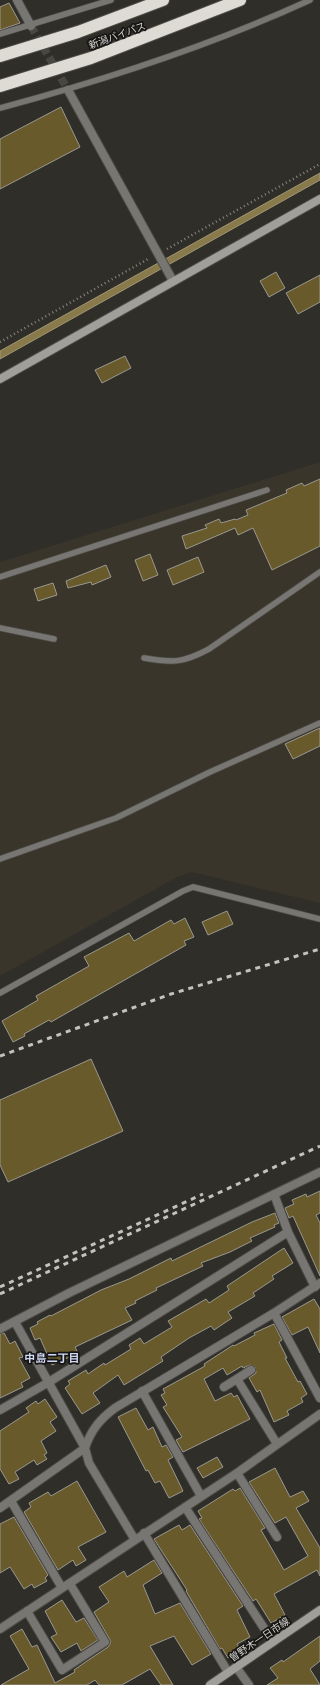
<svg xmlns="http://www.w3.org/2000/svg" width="320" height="1685" viewBox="0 0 320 1685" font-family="'Noto Serif','Noto Sans JP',serif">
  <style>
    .built { fill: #39352a }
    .water { fill: #897a4b; stroke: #a09573 }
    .building { fill: #695a2b; stroke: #999891 }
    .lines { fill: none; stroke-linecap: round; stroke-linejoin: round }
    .street-tunnel { stroke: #484742; stroke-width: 8; stroke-dasharray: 8 4; stroke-linecap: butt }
    .lane-casing { stroke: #4d4c47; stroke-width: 7 }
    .street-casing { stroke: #4d4c47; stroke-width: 10 }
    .secondary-casing { stroke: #4d4c47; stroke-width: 10 }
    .highway-casing { stroke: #4d4c47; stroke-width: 14 }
    .path { stroke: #878682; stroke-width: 2.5; stroke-dasharray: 1 3; stroke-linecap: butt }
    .lane { stroke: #777673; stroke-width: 5.5 }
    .street { stroke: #777673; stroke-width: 8 }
    .secondary { stroke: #a09f9a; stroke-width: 8 }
    .highway { stroke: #dddbd4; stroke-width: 12 }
    .rail { stroke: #c3c2be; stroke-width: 3; stroke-dasharray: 5 5; stroke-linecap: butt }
    .labels { text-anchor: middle; stroke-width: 3.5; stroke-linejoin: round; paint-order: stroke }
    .street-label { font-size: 10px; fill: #d4d3cf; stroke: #171614 }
    .neighbourhood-label { font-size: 11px; font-weight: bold; fill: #d0d9f5; stroke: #171614 }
  </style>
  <rect width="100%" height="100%" fill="#2f2e29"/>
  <path class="built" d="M320 462V903L192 872 177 877 0 976V562Z"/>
  <path class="water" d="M320 173V180L0 359V351Z"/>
  <path class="building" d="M9 3 20 23 0 30V7Z
    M61 107 80 147 0 189V139Z
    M276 272 285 288 269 297 260 281Z
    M320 275V302L298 314 286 293Z
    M125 356 131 368 102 383 95 370Z
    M320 479V546L272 570 253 528 238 535 235 528 186 549 182 536 207 528 205 525 219 519 221 523 235 519 236 520 248 515 246 510 287 493 286 490 302 483 304 486Z
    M150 554 158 575 143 581 135 560Z
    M198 557 204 572 173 585 167 570Z
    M106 565 111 577 92 585 91 582 68 588 66 581Z
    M53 583 57 595 38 601 34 589Z
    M320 728V746L293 759 285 744Z
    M227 911 233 924 208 935 202 922Z
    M185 918 194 937 184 941 186 945 51 1022 49 1020 24 1034 25 1036 13 1042 2 1021 38 1000 36 996 89 966 84 957 129 933 134 941 171 920 174 924Z
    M91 1059 123 1131 8 1182 0 1165V1100Z
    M320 1191V1213L316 1215 320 1223V1276L293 1216 289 1218 285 1208 294 1204 292 1200 306 1194 307 1197Z
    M275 1213 279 1223 274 1225 275 1227 250 1238 252 1241 230 1252 201 1263 203 1266 156 1288 157 1290 135 1301 136 1303 125 1308 132 1320 75 1347 78 1353 52 1365 40 1338 35 1340 30 1328 38 1324 37 1322 50 1315 51 1316 101 1290 129 1279 171 1258 172 1261 252 1222Z
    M284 1248 293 1263 272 1276 274 1279 253 1293 255 1296 228 1312 232 1318 214 1330 211 1326 189 1338 161 1357 163 1361 124 1385 118 1375 93 1393 100 1403 82 1414 65 1388 70 1384 68 1381 86 1370 88 1374 104 1363 105 1365 131 1349 129 1345 140 1338 144 1344 172 1327 168 1321 206 1299 209 1303 229 1290 227 1286Z
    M314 1299 320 1309V1353L308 1327 292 1335 282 1317Z
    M274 1324 282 1340 279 1342 287 1358H285L298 1382 300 1381 307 1394 301 1398 303 1402 287 1411 289 1415 274 1422 260 1390 257 1392 249 1378 256 1373 255 1367 250 1365 243 1368 242 1366 227 1375 223 1368 204 1379 215 1401 231 1393 234 1397 237 1395 250 1419 183 1452 176 1440 182 1437 163 1407 167 1405 161 1395 165 1393 163 1389 205 1366 204 1364 233 1345 234 1346 255 1335 254 1333Z
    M4 1333 10 1344 15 1341 23 1357 19 1358 30 1378 21 1383 23 1387 0 1398V1334Z
    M45 1399 57 1417 50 1422 56 1431 41 1441 47 1453 44 1455 47 1459 37 1465 34 1460 15 1472 19 1479 9 1484 0 1469V1431L29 1412 26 1408 36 1401 38 1404Z
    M136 1408 148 1430 153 1427 162 1447 166 1445 173 1457 168 1460 183 1491 169 1498 160 1481 155 1483 148 1470 146 1471 118 1417Z
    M217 1457 223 1467 203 1478 197 1468Z
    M275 1468 290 1497 303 1491 309 1501 296 1508 320 1548V1576L317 1570 274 1594 285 1615 271 1623 256 1599 253 1601 199 1519 202 1518 198 1511 233 1489 235 1491 240 1488 265 1528 261 1530 284 1570 308 1556 286 1517 275 1523 249 1482Z
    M77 1481 106 1532 78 1547 86 1560 76 1566 73 1560 58 1570 24 1512 31 1507 29 1503 48 1492 51 1496Z
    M14 1517 48 1575 45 1578 47 1581 34 1588 32 1584 24 1589 10 1567 0 1573V1524Z
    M179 1525 182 1530 190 1525 243 1606 237 1610 250 1637 237 1644 241 1651 228 1658 222 1648 220 1649 186 1591 187 1590 154 1539Z
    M154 1560 162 1573 143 1585 155 1614 180 1603 211 1654 192 1665 174 1636 150 1646 173 1685H161L150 1669 122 1685H99L95 1680 87 1685H1L29 1669 10 1636 22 1629 32 1647 37 1645 55 1683 75 1672 74 1670 87 1661 108 1647 110 1644V1640L94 1612 109 1602 99 1587 124 1571 127 1577Z
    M62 1600 76 1622 84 1618 98 1640 81 1651 77 1643 61 1652 51 1637 57 1634 45 1611Z
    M320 1636V1661L310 1669 320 1685H267L278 1678 270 1668 282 1660 283 1662Z"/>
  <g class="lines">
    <path class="street-tunnel" d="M31 26 68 90"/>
    <g class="lane-casing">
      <path id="lane" d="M0 34 111 0
        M0 108C105 80 210 46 310 0
        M0 577 267 490
        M0 628 54 639
        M144 658C173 663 183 663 209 649L320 572
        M0 859 116 818 210 772 320 723
        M0 993 183 891 193 887 320 919"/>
    </g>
    <g class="street-casing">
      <path id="street" d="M17 0 31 26
        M68 90 173 281
        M274 1194 288 1232 315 1287
        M274 1313 320 1398
        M15 1322 85 1448 89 1463 135 1540
        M0 1329 69 1293 320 1172
        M237 1379 277 1444
        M224 1387 251 1370
        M142 1391 201 1496
        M0 1410 49 1382 288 1232
        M237 1473 277 1537
        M11 1501 62 1588
        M185 1507 273 1642
        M0 1508 85 1448C91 1430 100 1419 115 1408L274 1313 320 1283
        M144 1533 228 1672
        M27 1611 62 1670 105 1642 70 1584
        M0 1629 237 1473 320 1414
        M236 1667 249 1685"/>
    </g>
    <g class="secondary-casing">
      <path id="secondary" d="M0 379 320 199
        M210 1685 320 1610"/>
    </g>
    <g class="highway-casing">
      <path id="highway" d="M0 56 78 32 163 0
        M0 86 91 58 240 0"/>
    </g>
    <path class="path" d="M167 249 320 164
      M0 342 150 258"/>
    <use href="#lane" class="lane"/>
    <use href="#street" class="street"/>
    <use href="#secondary" class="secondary"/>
    <use href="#highway" class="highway"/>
    <path class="rail" d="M0 1056 171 994 320 949
      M0 1287 203 1194
      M0 1294 320 1146"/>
  </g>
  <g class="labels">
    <g class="street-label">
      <text transform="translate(117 35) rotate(-20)" y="4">新潟バイパス</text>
      <text transform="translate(259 1639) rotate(-34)" y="4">曽野木一日市線</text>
    </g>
    <g class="neighbourhood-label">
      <text x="52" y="1362">中島二丁目</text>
    </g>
  </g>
</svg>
